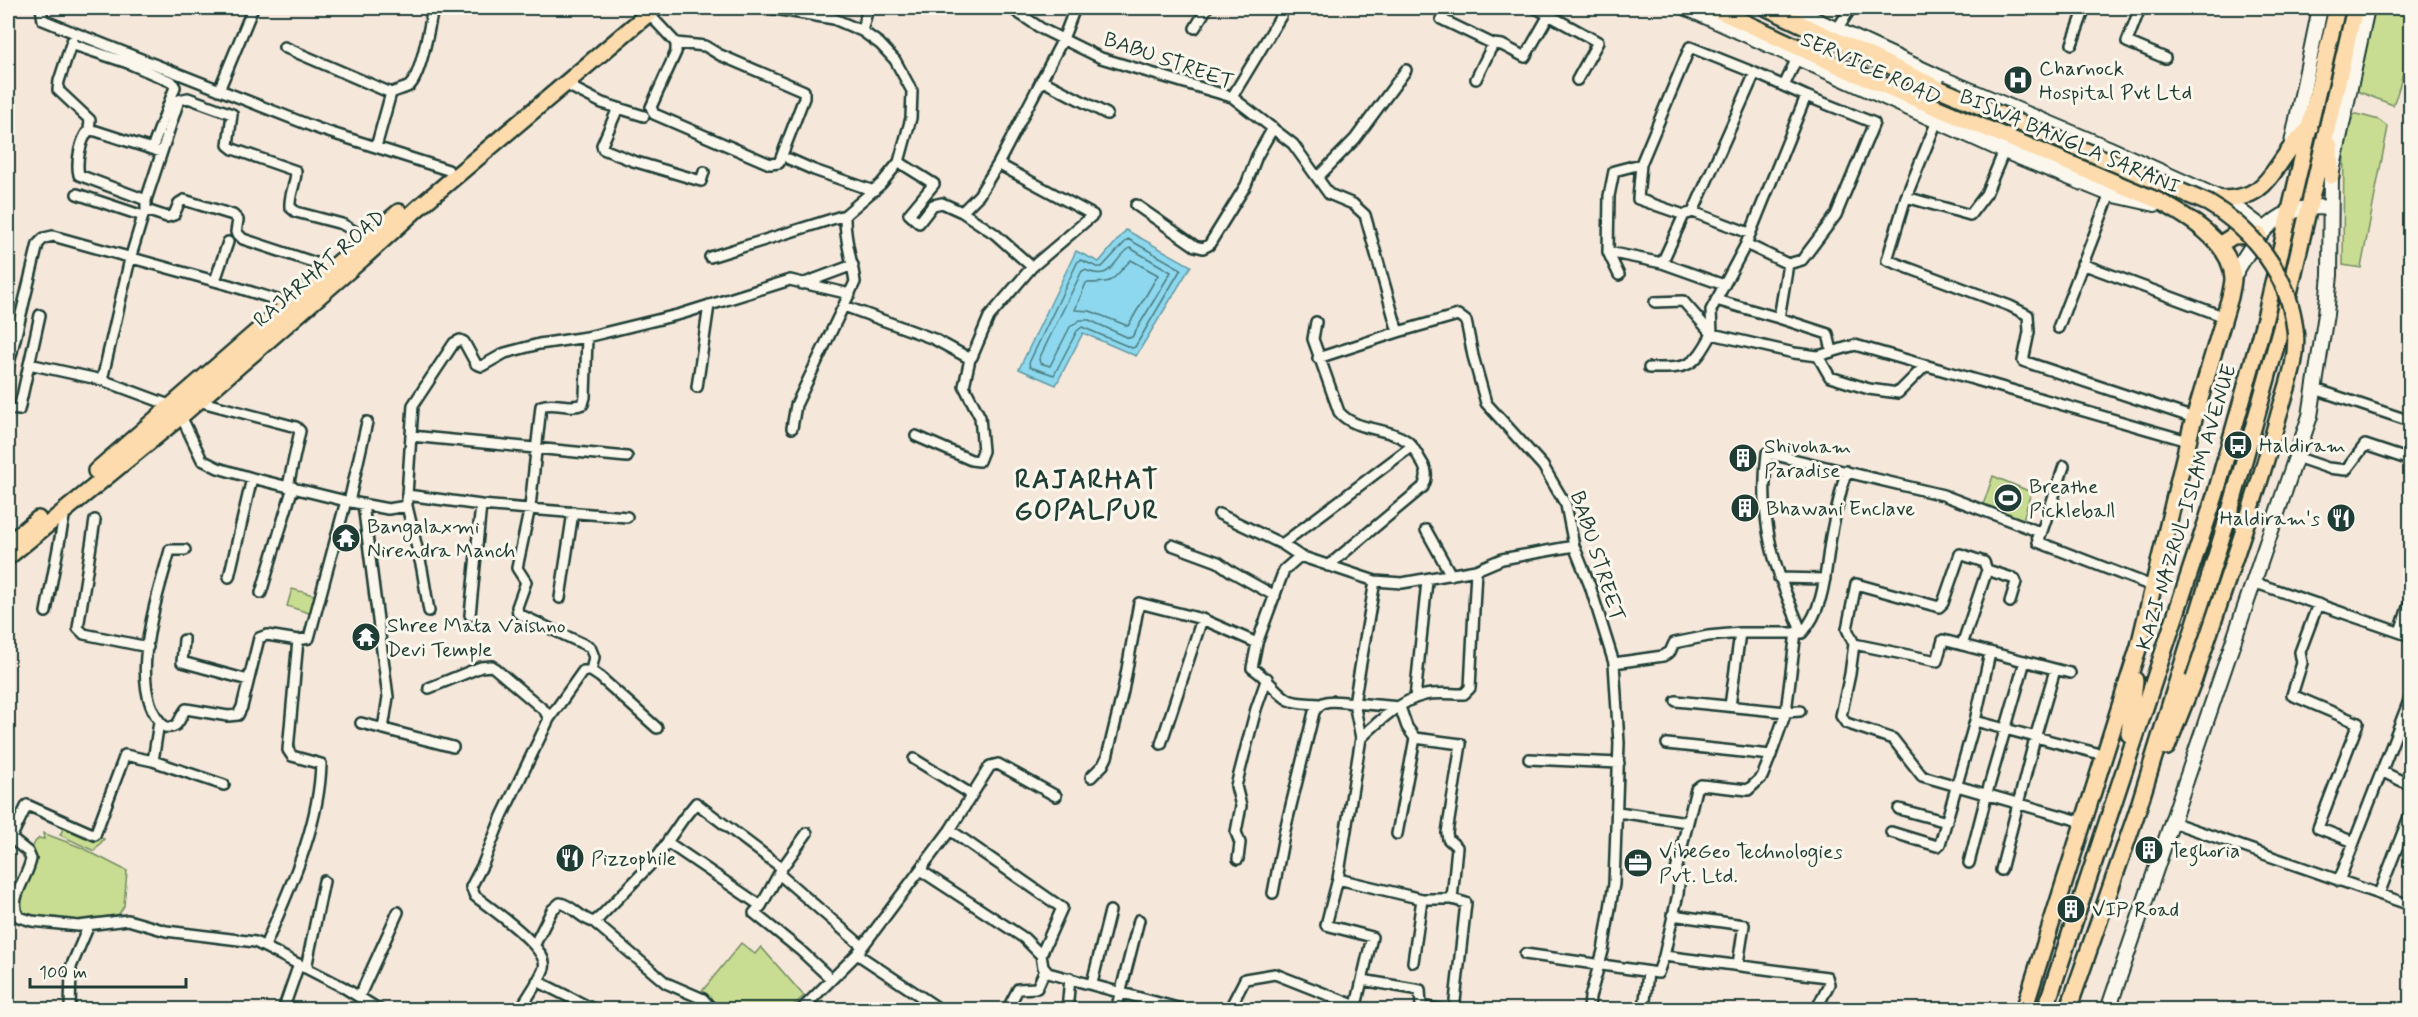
<svg xmlns="http://www.w3.org/2000/svg" width="2418" height="1017" viewBox="0 0 2418 1017" font-family="Mynerve,sans-serif">
  <style>
    .green { fill: #c8dd92; stroke: #748d63; stroke-width: 1.5 }
    .water { fill: #8dd8ee; stroke: #619aa4; stroke-width: 1.5 }
    .lines { fill: none; stroke-linecap: round; stroke-linejoin: round }
    .shore { stroke: #4b7b7e; stroke-width: 1.5 }
    .street-casing { stroke: #1f3d34; stroke-width: 14 }
    .secondary-casing { stroke: #1f3d34; stroke-width: 18 }
    .primary-casing { stroke: #1f3d34; stroke-width: 20 }
    .street { stroke: #fbf7ec; stroke-width: 9 }
    .secondary { stroke: #fbf7ec; stroke-width: 14 }
    .primary { stroke: #fddbac; stroke-width: 15 }
    .primary-bridge-casing { stroke: #1f3d34; stroke-width: 20; stroke-linecap: butt }
    .primary-bridge { stroke: #fddbac; stroke-width: 15 }
    .labels { text-anchor: middle; stroke-width: 6; stroke-linejoin: round; paint-order: stroke }
    .street-label { font-size: 21px; fill: #1f3d34; stroke: #fbf7ec }
    .poi-label { font-size: 21px; fill: #1f3d34; stroke: #fbf7ec; text-anchor: start }
    .district-label { font-size: 27px; font-weight: bold; letter-spacing: 1.5px; fill: #1f3d34; stroke: #fbf7ec }
  </style>
  <rect width="100%" height="100%" fill="#f6e7db"/>
  <filter id="ink" filterUnits="userSpaceOnUse"><feTurbulence type="fractalNoise" baseFrequency=".0167" numOctaves="2"/><feDisplacementMap in="SourceGraphic" scale="12" xChannelSelector="R" yChannelSelector="G"/><feConvolveMatrix kernelMatrix="1 2 1 2 8 2 1 2 1" color-interpolation-filters="sRGB"/></filter>
  <g filter="url(#ink)">
    <path class="green" d="M2372 8H2410C2410 39 2405 76 2393 105L2357 91Z
      M2357 114 2379 120 2388 127 2361 268 2343 265 2344 135 2348 116Z
      M1993 476 2031 492 2023 520 1983 505Z
      M292 589 317 596 312 614 287 606Z
      M66 823 104 839 94 851 60 835Z
      M43 833 80 847 127 871 124 906 119 914C88 922 45 926 16 909L12 894 35 842 39 838 44 839Z
      M741 943 755 954 761 947 804 996 789 1009 713 1010 699 995Z"/>
    <path class="water" d="M1126 230 1191 266 1136 356 1083 333 1056 385 1019 369 1076 251 1099 262Z"/>
    <g class="lines">
      <path class="shore" d="M1128 239 1181 269 1135 347 1132 348 1082 327 1077 331 1054 375 1030 367 1029 363 1078 261 1081 260 1097 267H1102Z
        M1130 248 1171 272 1132 337 1129 338 1089 320H1080L1070 327 1050 366 1040 363 1039 359 1082 271 1085 270C1113 282 1111 261 1130 248Z
        M1131 260 1158 275 1128 326 1090 311 1075 310 1086 283C1118 283 1109 281 1131 260Z"/>
      <g class="street-casing">
        <path id="street" d="M41 8 43 20 75 33 319 129 448 170
          M769 8 834 19 862 31 880 44 895 60 912 91 911 118 899 162 881 184 845 215C844 239 852 259 855 282L796 405 792 428
          M1011 8 1042 29 1101 58 1232 97 1293 144 1329 194 1353 204 1365 215 1398 332 1458 315 1466 321 1473 356 1486 403 1543 466 1566 505 1574 546 1590 586 1614 663 1619 743 1614 884 1603 951 1590 997 1589 1010
          M1447 8 1441 19 1493 44 1502 45 1525 57 1549 15
          M1536 8 1598 42 1577 80
          M2140 8 2127 42 2165 58
          M648 13 676 43 705 46 720 55 804 91V98L779 163 770 164 654 114 651 107 676 52V43
          M1195 28 1207 8
          M1837 29 1851 8
          M862 31 868 8
          M72 41 59 81 58 90 90 120 89 130
          M71 44 128 63 172 82 175 87 152 149
          M2072 44 2085 8
          M284 47 391 93
          M1755 73 1806 96
          M1476 79 1493 44
          M1041 80 1107 114
          M565 84 602 103 644 116
          M1784 86 1797 58
          M219 90 253 8
          M1232 97 1281 16
          M618 108 602 145 603 149 633 161 701 181 704 172
          M1937 121 1906 197 1887 260 2010 306 2028 315 2029 332 2023 361 2194 418
          M376 147 391 93C397 90 404 89 409 86 421 77 430 23 433 8
          M789 159 814 170 874 191
          M899 162 934 184 909 214 919 223 933 205 942 203 962 212 979 195 998 164 1063 39 1075 8
          M998 164 1093 215 1032 267
          M1318 177 1355 139 1406 70
          M77 194 143 216 130 259 102 380 172 406 181 416 202 460 218 468 252 478 346 501 309 638 298 640 288 750 292 756 321 764C319 828 290 887 265 946
          M1906 197 1970 215 1986 194 2004 151
          M146 200 79 175C76 163 80 140 89 130L96 131 161 152
          M1136 205 1195 246 1203 248 1209 245 1246 185 1257 156 1273 128
          M1693 212 1749 233
          M1684 215 1638 199 1641 164 1690 47 1755 73 1693 212 1684 215 1662 263 1724 285
          M1746 244 1788 264 1802 260 1836 215 1874 123 1806 96 1746 244 1711 310 1712 334 1794 353 1818 356 1855 345 2188 441
          M1608 252 1662 263
          M710 257 845 215
          M1788 264 1779 318 1828 334 1832 351
          M2082 264 2225 317
          M334 269 243 239 236 232 238 220 233 215 184 200 179 203 174 215 167 217 146 210V200L179 100 188 98 232 114 228 145 233 149 296 171C296 184 289 194 290 207L296 212 342 224 368 239
          M1619 275 1608 252 1609 196 1614 171 1641 164
          M215 281 228 242
          M802 284 853 265
          M1716 300 1779 318
          M844 306 934 339 967 357H972L989 317 1032 267 995 234 962 212
          M1316 322 1313 339 1339 412C1356 432 1386 426 1407 441 1413 446 1417 454 1421 461 1427 470 1428 477 1423 487L1328 566
          M2058 328 2110 194
          M1818 356 1830 377 1869 389 1898 393 1926 365
          M1318 358 1398 332
          M29 364 102 380
          M8 368 38 244 44 238 53 236 229 285 290 304
          M1649 368C1688 368 1693 369 1712 334L1683 301 1655 302
          M697 387 709 305
          M2315 389 2410 421
          M198 401 296 427 300 431 288 486
          M8 408 19 410 40 315
          M411 436 627 457
          M916 436 971 460 979 461 983 451 980 417 964 386 970 359
          M2296 457 2328 468 2346 470 2365 445 2410 460
          M407 495 413 405 454 343 460 340 464 342 476 364 482 366 505 353 539 344 587 337
          M346 501 388 509 407 506V495L481 505 627 517
          M349 502 367 422
          M363 504 388 697 383 729
          M407 506 422 569 429 611
          M1219 514 1282 544 1300 556
          M95 520 78 628 84 634 148 647
          M1426 530 1451 575
          M2039 540 2064 466
          M1282 544 1412 446
          M1172 545 1218 562 1232 572 1275 596
          M185 550H170C158 595 124 690 165 727 180 729 178 719 186 709L228 716 238 715 242 707 259 638 267 635 298 640
          M229 577 252 478
          M1779 578 1825 579
          M2253 582 2410 636
          M261 593 293 487
          M560 598 573 512
          M2318 604 2300 652 2302 663 2292 695 2358 723 2318 828 2354 842
          M46 612 65 512
          M470 615 481 505
          M2400 632 2410 601
          M1802 633C1775 568 1758 526 1767 453L1943 495 2037 531 2038 542 2152 586
          M1802 633C1827 606 1825 565 1832 531 1836 511 1841 491 1846 471
          M184 640 182 662 248 680
          M1854 644 1847 629 1856 584 1939 607 1943 603 1960 554 1984 562 1987 570
          M1962 645 1987 570 2015 579 2016 582 2010 602
          M1614 663 1663 656 1670 652 1674 643 1708 636 1740 633H1802
          M591 671 594 657 590 647 523 616 518 613 517 607 526 582 517 568 530 507 541 406C555 401 569 410 583 404L585 397 587 337 681 314 790 280 850 294
          M2070 673 1943 640 1937 661 1854 644 1850 674 1841 716 1846 723 1893 739 1922 776 2083 822
          M429 688 481 667 492 666 545 711 549 719 502 816 483 864 471 887 475 896C490 908 550 948 544 968 539 982 527 997 520 1010
          M1415 698 1427 581
          M1676 701 1786 712 1800 711
          M1319 704C1310 703 1297 704 1289 700 1276 693 1267 677 1252 668L1257 643 1284 570 1300 556 1375 581 1402 583 1476 570 1502 559 1574 546
          M1730 706 1740 633
          M549 719 583 671H591L600 677 657 728
          M1975 721 1990 653
          M159 722 153 761 224 785
          M361 723 453 747
          M1361 738 1354 703 1400 707 1407 727 1415 738 1461 744 1447 833 1448 839 1457 847 1452 899
          M1161 744 1202 619
          M1771 755 1786 712 1796 632
          M914 759 971 794
          M1529 759 1619 763
          M2383 772 2410 785
          M1091 777 1103 765 1107 757 1123 691 1139 603 1202 619 1257 643
          M1899 809 1947 822
          M1618 812 1687 822
          M2172 822 2410 905
          M950 830 1062 908 1041 955
          M1891 832 1937 846 1940 844 1975 721 2104 755
          M1397 834 1415 738
          M8 836 28 852 31 859C28 878 7 899 19 917L32 921 78 926 128 920 166 931 255 942 343 987 380 1010
          M11 838 27 805 95 835 125 755 153 761
          M667 842 761 906 754 913 800 950 831 979
          M1238 859 1240 843 1236 832 1241 806 1236 786 1256 709 1267 678
          M1969 863 1987 793 2025 661
          M920 870 1024 938 1041 955 1043 967 1048 973 1185 1010
          M2001 870 2035 738 2055 670
          M779 874 862 946
          M1338 879 1422 899H1452L1466 903 1454 1010
          M2339 881 2410 698
          M1273 893 1285 830 1314 712C1323 696 1338 702 1354 703L1375 581
          M2379 894 2410 814
          M761 906 782 868 807 833
          M1672 915 1744 925 1738 964
          M594 922 666 983 703 999 713 1010
          M535 944 552 910 560 903C574 906 580 919 594 922L600 917 654 861 683 819 696 803 782 868
          M857 954 941 1010
          M1525 954 1658 973 1664 956 1678 894 1679 883 1676 871 1696 789 1701 785 1748 790 1762 777 1771 755 1667 744
          M1664 956 1827 977 1829 984 1816 1010
          M1413 962 1422 899
          M306 968 324 881
          M1362 980 1420 990 1421 1006 1444 1010
          M537 981 595 1010
          M1092 983 1110 911
          M359 997 398 912
          M70 1010 71 967 89 925
          M283 1010 299 964
          M479 1010H487
          M801 1010 857 954 950 830 990 766 998 764 1056 796
          M1007 1010 1018 989 1037 988 1045 970
          M1067 1010 1070 978
          M1116 1010 1139 920
          M1229 1010 1245 979 1275 974 1356 1006 1372 937 1326 925 1338 879 1361 738C1379 721 1401 700 1425 695 1437 692 1451 694 1464 694L1470 688 1476 570
          M1644 1010 1648 972"/>
      </g>
      <g class="secondary-casing">
        <path id="secondary" d="M1687 8 2004 151 2110 194 2155 204
          M1790 8 1941 78 2108 148 2228 202 2264 229
          M2291 148 2320 8
          M2233 277C2257 236 2276 202 2330 208
          M2108 1010 2310 416 2326 314 2330 275 2331 176 2367 8"/>
      </g>
      <g class="primary-casing">
        <path id="primary" d="M1713 8 1852 72 2157 200C2185 215 2231 241 2233 278 2233 284 2231 291 2230 297L2191 429 2139 646 2024 1010
          M1767 8 1940 89
          M2330 146 2331 176
          M2221 199C2263 199 2268 178 2290 149 2296 141 2303 135 2310 128
          M2219 245 2233 236 2259 235
          M96 471 254 334 399 212
          M8 544 38 519
          M8 557 181 416 362 259 418 208 655 8
          M2129 734 2135 680
          M2167 747 2194 679
          M2045 1010 2215 496 2265 318 2337 8
          M2068 1010 2137 812 2232 504 2281 328 2355 8"/>
      </g>
      <use href="#street" class="street"/>
      <use href="#secondary" class="secondary"/>
      <use href="#primary" class="primary"/>
      <g class="primary-bridge-casing">
        <path id="primary-bridge" d="M1940 89 2208 203C2253 230 2289 275 2295 329 2299 358 2287 387 2279 414 2255 503 2223 591 2194 679"/>
      </g>
      <use href="#primary-bridge" class="primary-bridge"/>
    </g>
  </g>
  <defs>
    <g id="hospital-disc" transform="scale(1.5)"><circle r="9.5" fill="#1f3d34" stroke="#fbf7ec"/><path d="M-5-5h3v3.5h4V-5h3V5h-3V1.5h-4V5h-3Z" fill="#fff"/></g>
    <g id="bus-disc" transform="scale(1.5)"><circle r="9.5" fill="#1f3d34" stroke="#fbf7ec"/><path d="M-5-6H5V4H4V6H2V4H-2V6H-4V4H-5ZM-3.5-4V0h7V-4ZM-3.5 1.2v1.5H-2V1.2ZM2 1.2v1.5H3.5V1.2Z" fill="#fff"/></g>
    <g id="building-disc" transform="scale(1.5)"><circle r="9.5" fill="#1f3d34" stroke="#fbf7ec"/><path d="M-4-6H4V6H1V3H-1V6H-4ZM-2.5-4.3h1.7v1.8h-1.7ZM.8-4.3h1.7v1.8H.8ZM-2.5-1h1.7V.8h-1.7ZM.8-1h1.7V.8H.8Z" fill="#fff"/></g>
    <g id="stadium-disc" transform="scale(1.5)"><circle r="9.5" fill="#1f3d34" stroke="#fbf7ec"/><path d="M0-5a6.5 5 0 1 0 0 10a6.5 5 0 1 0 0-10ZM-3.5-1.8h7v3.6h-7Z" fill="#fff"/></g>
    <g id="restaurant-disc" transform="scale(1.5)"><circle r="9.5" fill="#1f3d34" stroke="#fbf7ec"/><path d="M-5-6h1v4h1v-4h1v4h1v-4h1v5L-1.5 .5V6h-2V.5L-5-1ZM5-6V6H3V1.5H1.5Q1.5-4 5-6Z" fill="#fff"/></g>
    <g id="temple-disc" transform="scale(1.5)"><circle r="9.5" fill="#1f3d34" stroke="#fbf7ec"/><path d="M0-6L5-2H3V0L6.5 2.5H4V6H1.5V3h-3V6H-4V2.5H-6.5L-3 0V-2H-5Z" fill="#fff"/></g>
    <g id="office-disc" transform="scale(1.5)"><circle r="9.5" fill="#1f3d34" stroke="#fbf7ec"/><path d="M-6-3h4V-5.5h4V-3h4V5H-6ZM-1-4.5V-3h2v-1.5ZM-6 0V1H6V0Z" fill="#fff"/></g>
  </defs>
  <g fill-rule="evenodd">
    <use href="#hospital-disc" x="2018" y="80"/>
    <use href="#bus-disc" x="2238" y="445"/>
    <use href="#building-disc" x="1743" y="458"/>
    <use href="#stadium-disc" x="2008" y="498"/>
    <use href="#building-disc" x="1745" y="508"/>
    <use href="#restaurant-disc" x="2341" y="518"/>
    <use href="#temple-disc" x="346" y="538"/>
    <use href="#temple-disc" x="366" y="637"/>
    <use href="#building-disc" x="2149" y="850"/>
    <use href="#restaurant-disc" x="570" y="858"/>
    <use href="#office-disc" x="1638" y="863"/>
    <use href="#building-disc" x="2071" y="909"/>
  </g>
  <g class="labels">
    <g class="street-label">
      <text transform="translate(1169 60) rotate(19)" y="7">BABU STREET</text>
      <text transform="translate(1871 68) rotate(24)" y="7">SERVICE ROAD</text>
      <text transform="translate(2070 141) rotate(23)" y="7">BISWA BANGLA SARANI</text>
      <text transform="translate(319 268) rotate(-41)" y="7">RAJARHAT ROAD</text>
      <text transform="translate(2186 507) rotate(-73)" y="7">KAZI NAZRUL ISLAM AVENUE</text>
      <text transform="translate(1598 556) rotate(72)" y="7">BABU STREET</text>
    </g>
    <g class="poi-label">
      <text x="2039" y="75">Charnock<tspan x="2039" dy="24">Hospital Pvt Ltd</tspan></text>
      <text x="2259" y="452">Haldiram</text>
      <text x="1764" y="453">Shivoham<tspan x="1764" dy="24">Paradise</tspan></text>
      <text x="2029" y="493">Breathe<tspan x="2029" dy="24">Pickleball</tspan></text>
      <text x="1766" y="515">Bhawani Enclave</text>
      <text x="2320" y="525" text-anchor="end">Haldiram's</text>
      <text x="367" y="533">Bangalaxmi<tspan x="367" dy="24">Nirendra Manch</tspan></text>
      <text x="387" y="632">Shree Mata Vaishno<tspan x="387" dy="24">Devi Temple</tspan></text>
      <text x="2170" y="857">Teghoria</text>
      <text x="1659" y="858">VibeGeo Technologies<tspan x="1659" dy="24">Pvt. Ltd.</tspan></text>
      <text x="591" y="865">Pizzophile</text>
      <text x="2092" y="916">VIP Road</text>
    </g>
    <g class="district-label">
      <text x="1087" y="488">RAJARHAT<tspan x="1087" dy="31">GOPALPUR</tspan></text>
    </g>
  </g>
  <rect width="2418" height="1017" fill="none" stroke="#fbf7ec" stroke-width="30"/>
  <rect x="15" y="15" width="2388" height="987" fill="none" stroke="#1f3d34" stroke-width="2" filter="url(#ink)"/>
  <path d="M30 978v9h156v-9" fill="none" stroke="#1f3d34" stroke-width="3"/>
  <text x="39" y="978" font-size="18" fill="#1f3d34" stroke="#fbf7ec" stroke-width="4.5" paint-order="stroke">100 m</text>
</svg>
